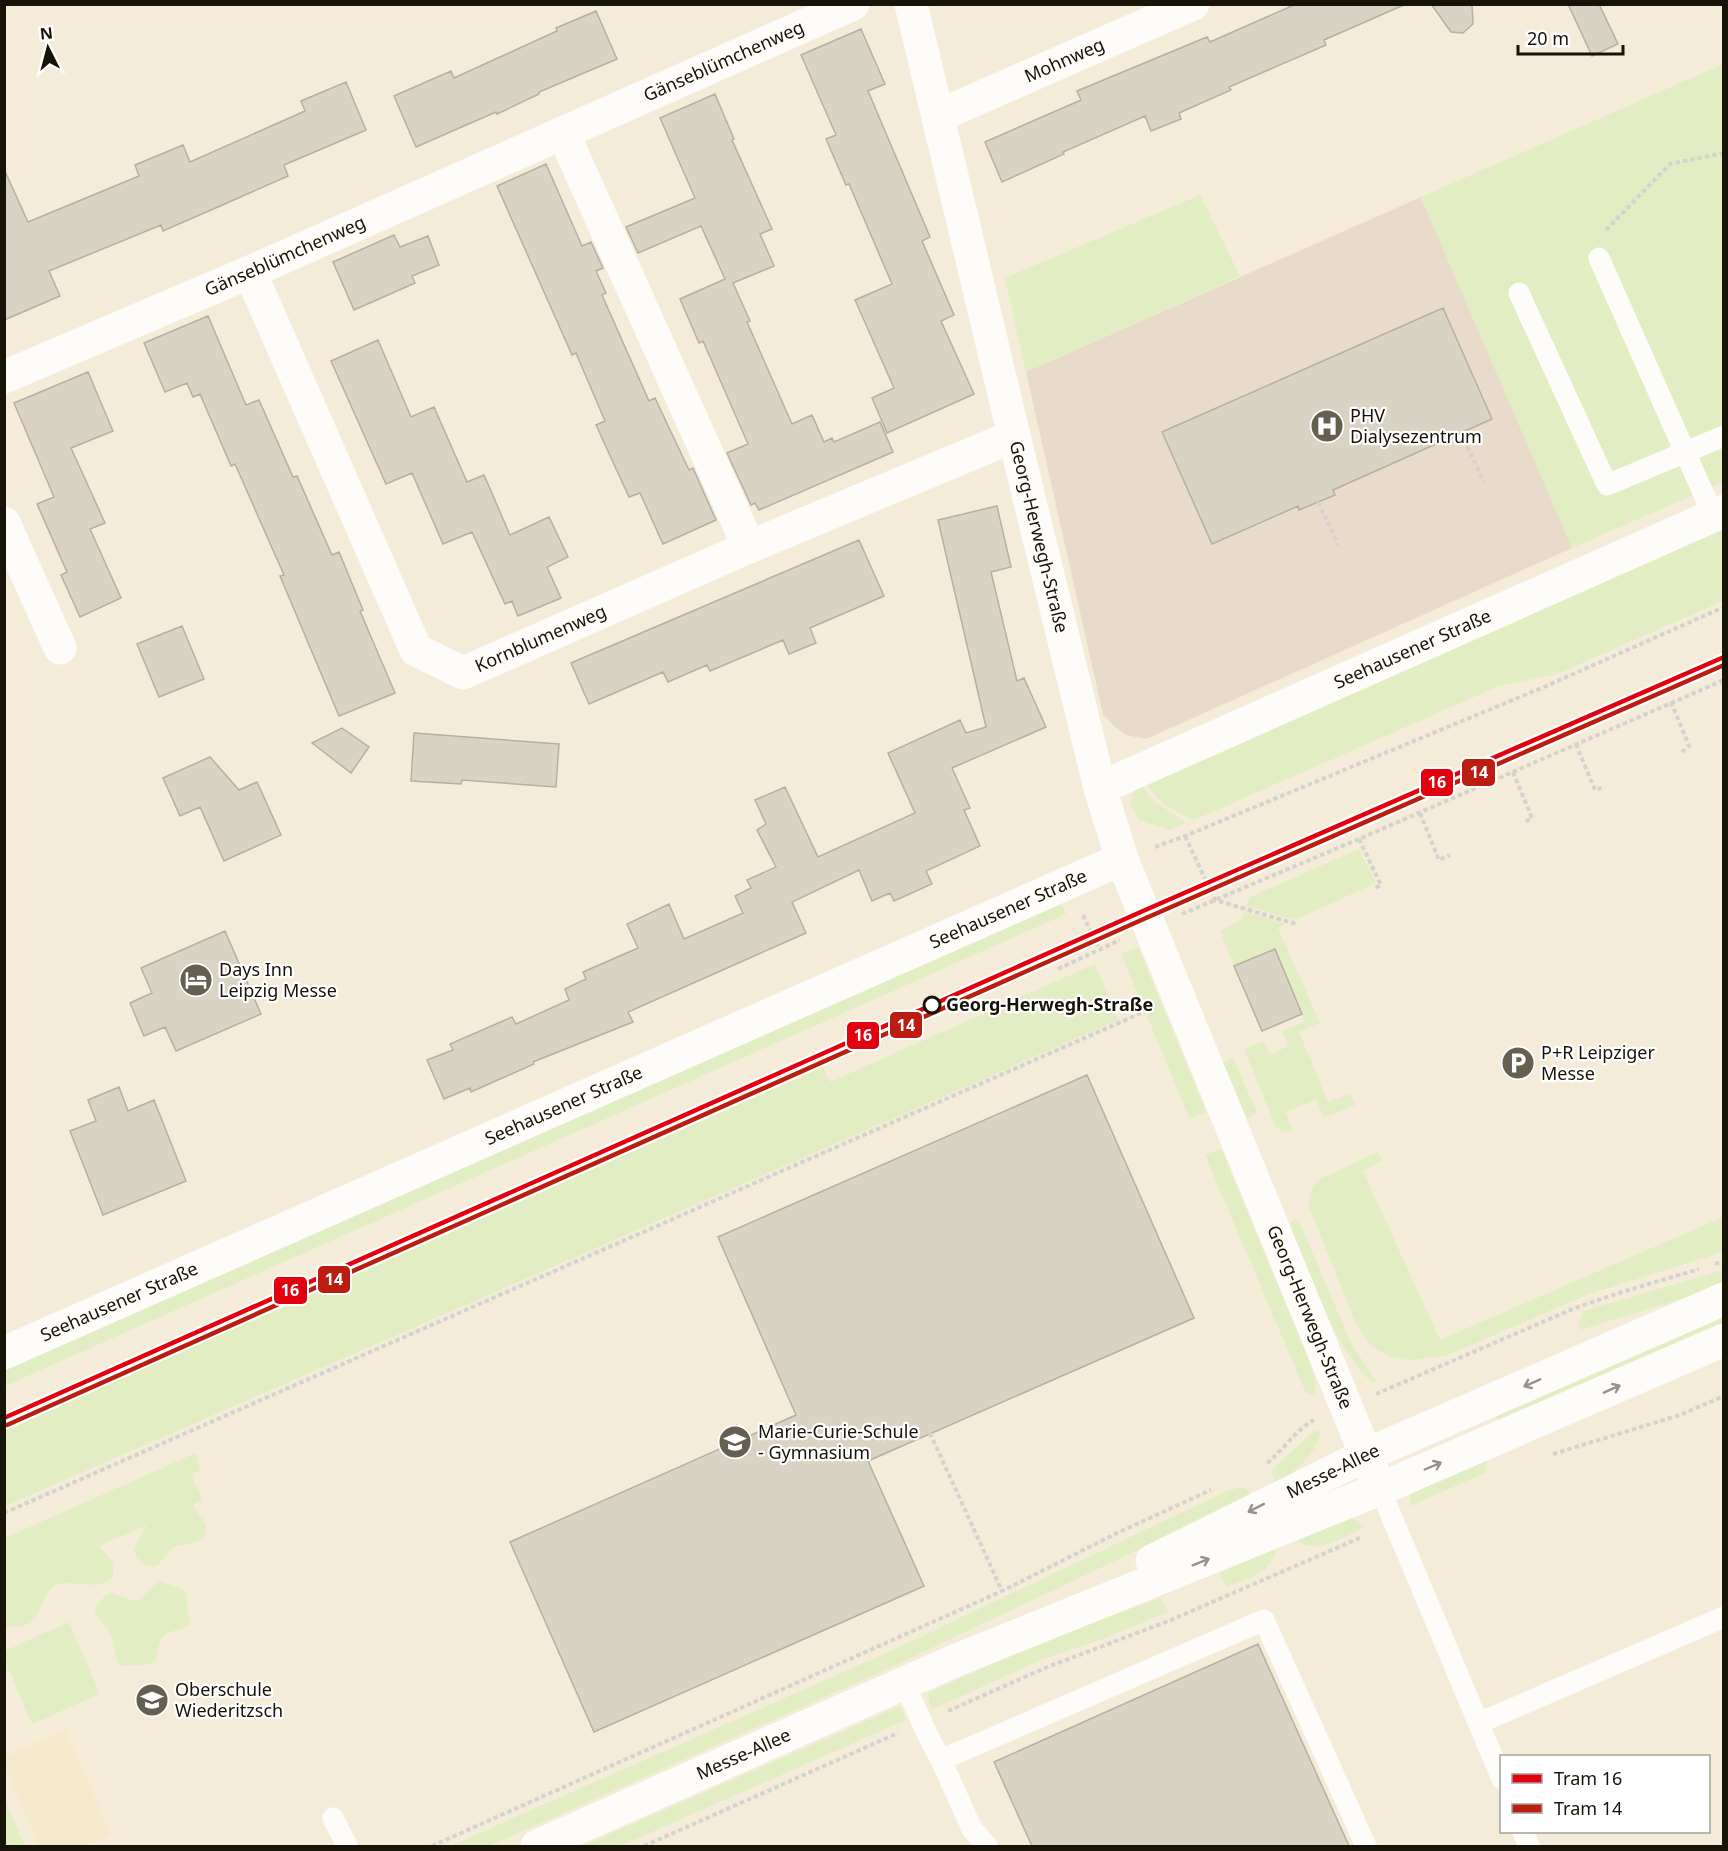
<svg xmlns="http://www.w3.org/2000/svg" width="1728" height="1851" viewBox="0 0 1728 1851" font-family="'Noto Sans',sans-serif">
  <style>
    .commercial { fill: #e8dbc9 }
    .green { fill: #e2edc4 }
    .sand { fill: #f3eacc }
    .building { fill: #d9d3c4; stroke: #b5b0a0; stroke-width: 1.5 }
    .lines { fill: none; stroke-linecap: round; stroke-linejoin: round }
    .path { stroke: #d5d3ce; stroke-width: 4; stroke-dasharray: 4.5 3; stroke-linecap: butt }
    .service { stroke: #fdfcf9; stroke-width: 21 }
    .minor { stroke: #fdfcf9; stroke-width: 33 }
    .secondary { stroke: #fdfcf9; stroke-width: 33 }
    .tram-1-casing { stroke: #fff; stroke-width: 9 }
    .tram-2-casing { stroke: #fff; stroke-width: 9 }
    .tram-1 { stroke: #e3000f; stroke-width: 4.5 }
    .tram-2 { stroke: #bb1e10; stroke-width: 4.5 }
    .oneway { stroke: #96938c }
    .stop-dot { fill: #fff; stroke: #181307; stroke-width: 3 }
    .labels { text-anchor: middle; stroke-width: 4.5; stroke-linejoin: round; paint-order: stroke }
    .street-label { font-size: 18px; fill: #181307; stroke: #fff }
    .poi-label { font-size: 18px; fill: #181307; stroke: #fff; text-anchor: start }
    .stop-label { font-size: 18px; font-weight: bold; fill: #181307; stroke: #fff; text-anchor: start }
    .line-badge { stroke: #fff; stroke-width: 2 }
    .badge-label { font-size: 16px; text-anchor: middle; font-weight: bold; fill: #fff }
  </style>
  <rect width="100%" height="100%" fill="#f4ecd8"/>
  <path class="commercial" d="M1421 197 1572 548 1146 739 1126 735 1114 726 1103 714 1026 372Z"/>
  <path class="green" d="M1723 64V482L1572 548 1421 197Z
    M1200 195 1240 276 1026 372 1005 278Z
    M1723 525V601L1557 674 1499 686 1194 820C1174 811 1157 803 1146 783Z
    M1142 785 1150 798 1182 820 1185 823 1170 830 1139 820 1130 803 1134 792Z
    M1359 849 1376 883 1295 920 1246 906 1250 897Z
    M1060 901 1066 914 5 1386 4 1368Z
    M1244 912 1286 924 1278 928 1320 1023 1299 1032 1328 1102 1350 1094 1355 1105 1324 1118 1316 1100 1285 1112 1293 1131 1283 1132 1276 1127 1244 1049 1263 1041 1270 1055 1288 1046 1282 1031 1305 1021 1275 949 1234 966 1220 931 1240 920Z
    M1138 947 1206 1112 1190 1119 1121 954Z
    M1095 964 1118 1020 5 1506V1426L821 1062 830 1082Z
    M1233 1058 1257 1113 1247 1118 1223 1062Z
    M1221 1149 1307 1355 1314 1377 1316 1396 1306 1393 1205 1155Z
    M1378 1152 1382 1161 1363 1171 1440 1340 1723 1217V1252L1589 1294 1446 1356 1408 1360 1391 1357 1371 1346 1357 1325 1309 1207C1308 1195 1311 1188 1320 1179Z
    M1298 1219 1351 1343 1376 1381 1373 1383C1336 1353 1308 1268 1288 1223Z
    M1723 1270V1286L1580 1330 1578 1322 1582 1317 1583 1311Z
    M1723 1310V1326L1501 1426 1494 1410Z
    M1315 1431H1320C1321 1450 1291 1475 1277 1485L1271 1471 1308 1436Z
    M196 1453 200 1470 191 1474 202 1500 193 1505 207 1527 204 1538 197 1542 177 1546 172 1548 159 1564 153 1567 146 1566 136 1557 134 1549 147 1525 99 1546 113 1562C120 1598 75 1579 59 1584 41 1590 43 1617 28 1624 21 1628 12 1627 5 1628V1538Z
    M1485 1455 1487 1463 1485 1473 1410 1506V1488Z
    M1238 1488H1244L1249 1491V1497L894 1666 489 1846H450L882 1655 1227 1491Z
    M1348 1516 1365 1527C1346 1535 1315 1558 1297 1539Z
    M1276 1548C1272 1574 1248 1578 1227 1587L1219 1573Z
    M159 1581 185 1590 190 1623 188 1626C161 1636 161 1631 156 1660L152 1664 120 1666C114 1656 115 1643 110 1633 105 1623 95 1620 95 1608 115 1581 112 1598 139 1601Z
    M1160 1598 1168 1612 1108 1637 1041 1660 931 1710 928 1693 1038 1643Z
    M69 1622 100 1694 32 1724 5 1661V1651Z
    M900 1706 906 1720 620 1846H583Z
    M5 1801 25 1846H5Z"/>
  <path class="sand" d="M65 1729 111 1835 85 1846H39L5 1766V1757Z"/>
  <path class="building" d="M1296 4H1406L1324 40 1326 45 1229 87 1231 90 1179 113 1181 119 1151 131 1145 116 1063 152 1064 154 1002 182 985 142 1081 100 1077 91 1207 37 1210 42Z
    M1431 4H1472L1473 24 1463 33 1451 32Z
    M1568 4H1599L1618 44 1592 56Z
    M596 11 617 59 539 92V94L497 114 496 112 416 147 394 96 451 71 454 78 557 31 556 28Z
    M861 29 885 84 868 91 930 237 922 241 954 315 941 321 974 394 887 433 872 398 894 388 855 300 892 284 849 184 846 185 826 139 836 135 801 55Z
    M346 82 366 130 284 165 288 176 211 210 163 231 161 225 49 271 60 296 4 320V169L28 222 139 176 135 165 183 145 190 162 305 111 301 101Z
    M715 94 734 139 732 140 772 229 760 234 774 266 733 283 750 321 747 322 792 424 812 415 824 442 832 438 834 442 880 422 893 452 759 510 755 503 751 505 727 453 748 444 703 341 699 343 680 299 725 279 701 226 638 253 626 227 695 198 660 118Z
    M546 164 582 246 591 242 603 268 596 271 606 293 602 295 649 401 655 398 689 470 693 468 716 520 663 544 640 493 629 497 596 425 605 421 576 353 572 355 497 186Z
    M394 235 400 247 428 236 439 265 412 276 415 283 354 310 333 262Z
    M1443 308 1492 419 1333 490 1335 495 1299 510 1298 506 1212 544 1162 432Z
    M208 316 246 405 259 400 293 477 297 476 332 555 339 552 363 610 360 611 395 693 339 716 280 576 284 575 235 464 231 466 200 394 193 397 187 383 165 392 144 343Z
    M378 340 411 417 434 407 467 482 484 475 510 535 549 517 568 557 547 567 561 598 518 616 512 601 505 604 472 532 443 544 412 473 386 484 331 361Z
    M88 372 113 431 71 448 105 523 90 529 121 598 80 617 61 575 67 572 37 504 54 497 14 403Z
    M997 506 1011 567 991 572 1017 681 1024 678 1046 727 952 768 970 808 964 810 980 846 926 871 932 884 894 901 890 893 872 901 859 870 792 902 806 933 628 1012 633 1022 533 1062 534 1064 471 1092 470 1088 444 1099 427 1060 453 1050 450 1044 512 1017 516 1024 569 1000 565 989 586 979 583 972 638 948 627 924 669 904 684 939 743 913 735 896 751 888 747 880 776 867 757 830 766 824 755 800 785 787 818 857 915 813 888 753 960 720 966 733 986 727 938 520Z
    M859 540 884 596 810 628 816 643 789 654 783 640 710 671 707 665 668 682 663 672 589 704 571 663Z
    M182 626 204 679 159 697 137 644Z
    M342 728 369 747 351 773 312 743Z
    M414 733 559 744 556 787 462 780 461 784 411 781Z
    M210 757 239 790 257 782 281 835 224 861 200 807 180 816 163 778Z
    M225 931 261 1014 176 1051 165 1027 144 1036 130 1003 152 993 141 968Z
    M1275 949 1302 1014 1262 1031 1234 966Z
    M1087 1075 1194 1318 868 1461 924 1586 594 1732 510 1542 796 1415 718 1237Z
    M119 1087 128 1111 154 1100 186 1181 103 1215 70 1131 96 1121 88 1100Z
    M1258 1644 1349 1846H1032L994 1762Z"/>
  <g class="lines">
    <path class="path" d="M1606 230 1670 164 1724 153
      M1461 433 1484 482
      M1318 502 1338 545
      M1671 702 1689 746 1682 752
      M1576 744 1595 790 1605 787
      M1513 772 1532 818 1525 822
      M1420 813 1439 860 1450 855
      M1185 836 1215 900 1296 924
      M1359 839 1381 885 1373 889
      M1155 847 1185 836 1544 687 1724 607
      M1182 914 1359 839 1724 680
      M1083 915 1099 949
      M1058 969 1120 940
      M1715 1264 1724 1261
      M1376 1394 1575 1308 1622 1292 1699 1269
      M930 1433 1002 1591
      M1553 1454 1680 1415 1724 1396
      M1267 1463C1284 1450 1295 1430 1314 1420
      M4 1513 1146 1011
      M948 1711 1045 1668 1171 1620 1362 1537
      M432 1846 1002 1591 1117 1533 1211 1490
      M644 1846 898 1733"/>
    <path class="service" d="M1599 258 1713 515
      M1519 293 1607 485 1724 436
      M1380 1489 1502 1779
      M904 1683 930 1740 941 1760
      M1479 1723 1724 1617
      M333 1818 347 1846
      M1523 1832 1529 1846
      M987 1846 972 1829 941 1760 1264 1620 1366 1846"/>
    <g class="minor">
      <path id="s1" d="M911 4 1014 436 1100 788 1122 859 1380 1489"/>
      <path id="s2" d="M938 116 1193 4"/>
      <path d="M563 133 749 547"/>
      <path id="s3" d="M250 272 416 650 463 673 749 547 1014 436"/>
      <path id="s4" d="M4 377 250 272 853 4"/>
      <path d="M4 523 60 648"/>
      <path id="s5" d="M1100 788 1724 511"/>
      <path id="s6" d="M4 1353 1122 859"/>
    </g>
    <g class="secondary">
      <path id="s7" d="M1152 1561 1366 1455 1724 1299"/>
      <path id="s8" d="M537 1846 952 1662 1380 1489 1724 1340"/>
    </g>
    <g class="tram-1-casing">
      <path id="tram-1" d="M4 1418 1143 911 1724 657"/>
    </g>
    <g class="tram-2-casing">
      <path id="tram-2" d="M7 1425 1146 918 1724 665"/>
    </g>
    <use href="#tram-1" class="tram-1"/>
    <use href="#tram-2" class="tram-2"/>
  </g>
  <defs><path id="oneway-shaft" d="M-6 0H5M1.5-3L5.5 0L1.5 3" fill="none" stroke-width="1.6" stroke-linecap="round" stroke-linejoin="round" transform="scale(1.5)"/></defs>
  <g class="oneway">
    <use href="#oneway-shaft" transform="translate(1532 1383) rotate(156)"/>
    <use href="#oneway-shaft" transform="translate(1612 1389) rotate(-24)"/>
    <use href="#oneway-shaft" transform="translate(1433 1466) rotate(-23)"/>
    <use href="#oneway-shaft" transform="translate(1256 1508) rotate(153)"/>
    <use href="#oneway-shaft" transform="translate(1201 1562) rotate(-22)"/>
  </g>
  <defs>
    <g id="hospital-disc" transform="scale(1.725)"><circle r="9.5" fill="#655f50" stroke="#fff"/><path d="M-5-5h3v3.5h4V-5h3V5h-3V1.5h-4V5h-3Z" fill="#fff"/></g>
    <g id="hotel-disc" transform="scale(1.725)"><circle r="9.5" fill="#655f50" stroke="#fff"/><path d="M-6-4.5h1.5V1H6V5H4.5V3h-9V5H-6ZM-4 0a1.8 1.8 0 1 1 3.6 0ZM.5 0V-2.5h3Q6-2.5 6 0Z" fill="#fff"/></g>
    <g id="parking-disc" transform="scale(1.725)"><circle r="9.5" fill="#655f50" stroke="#fff"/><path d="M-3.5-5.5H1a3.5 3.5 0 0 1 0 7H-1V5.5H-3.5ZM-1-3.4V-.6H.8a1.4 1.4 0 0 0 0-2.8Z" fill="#fff"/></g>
    <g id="school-disc" transform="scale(1.725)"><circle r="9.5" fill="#655f50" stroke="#fff"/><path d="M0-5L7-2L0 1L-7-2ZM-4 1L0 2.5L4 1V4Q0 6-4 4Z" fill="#fff"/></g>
  </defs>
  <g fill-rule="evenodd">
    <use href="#hospital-disc" x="1327" y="426"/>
    <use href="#hotel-disc" x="196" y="980"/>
    <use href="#parking-disc" x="1518" y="1063"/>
    <use href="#school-disc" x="735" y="1442"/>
    <use href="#school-disc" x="152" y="1700"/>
  </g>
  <circle class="stop-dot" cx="932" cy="1005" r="8"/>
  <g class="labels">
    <g class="street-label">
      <text dy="6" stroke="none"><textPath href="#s2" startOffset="138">Mohnweg</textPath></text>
      <text dy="6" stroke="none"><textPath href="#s4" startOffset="786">Gänseblümchenweg</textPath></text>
      <text dy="6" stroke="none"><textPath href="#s4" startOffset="306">Gänseblümchenweg</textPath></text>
      <text dy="6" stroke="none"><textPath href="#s1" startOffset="548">Georg-Herwegh-Straße</textPath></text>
      <text dy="6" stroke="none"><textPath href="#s3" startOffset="550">Kornblumenweg</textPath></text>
      <text dy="6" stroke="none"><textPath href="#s5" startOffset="342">Seehausener Straße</textPath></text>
      <text dy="6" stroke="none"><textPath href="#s6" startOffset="1098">Seehausener Straße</textPath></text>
      <text dy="6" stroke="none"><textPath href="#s6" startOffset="612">Seehausener Straße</textPath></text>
      <text dy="6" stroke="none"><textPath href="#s6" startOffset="126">Seehausener Straße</textPath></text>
      <text dy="6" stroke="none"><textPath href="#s1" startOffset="1376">Georg-Herwegh-Straße</textPath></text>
      <text dy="6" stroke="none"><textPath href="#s7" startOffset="202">Messe-Allee</textPath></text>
      <text dy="6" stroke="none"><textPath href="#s8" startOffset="226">Messe-Allee</textPath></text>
    </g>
    <g class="poi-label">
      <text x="1350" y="422">PHV<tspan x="1350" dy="21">Dialysezentrum</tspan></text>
      <text x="219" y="976">Days Inn<tspan x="219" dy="21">Leipzig Messe</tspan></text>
      <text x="1541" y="1059">P+R Leipziger<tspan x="1541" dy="21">Messe</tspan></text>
      <text x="758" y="1438">Marie-Curie-Schule<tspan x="758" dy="21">- Gymnasium</tspan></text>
      <text x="175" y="1696">Oberschule<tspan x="175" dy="21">Wiederitzsch</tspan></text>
    </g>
    <g class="stop-label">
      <text x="946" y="1011">Georg-Herwegh-Straße</text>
    </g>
  </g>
  <g class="line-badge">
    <rect x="1461" y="758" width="35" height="29" rx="6" fill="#bb1e10"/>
    <rect x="1420" y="768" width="34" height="29" rx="6" fill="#e3000f"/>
    <rect x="889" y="1011" width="34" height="28" rx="6" fill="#bb1e10"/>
    <rect x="846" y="1021" width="34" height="29" rx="6" fill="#e3000f"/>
    <rect x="317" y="1265" width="34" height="29" rx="6" fill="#bb1e10"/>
    <rect x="273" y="1276" width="35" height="29" rx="6" fill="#e3000f"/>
  </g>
  <g class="badge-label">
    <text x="1479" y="778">14</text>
    <text x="1437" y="788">16</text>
    <text x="906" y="1031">14</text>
    <text x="863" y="1041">16</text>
    <text x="334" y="1285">14</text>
    <text x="290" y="1296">16</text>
  </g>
  <rect width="1728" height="1851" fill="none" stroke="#181307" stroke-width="12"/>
  <rect x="1500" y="1755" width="210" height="78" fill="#ffffff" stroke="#a3a19c" stroke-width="1.5"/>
  <rect x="1512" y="1774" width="30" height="9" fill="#e3000f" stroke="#a3a19c" stroke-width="1.5"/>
  <text x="1554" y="1785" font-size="18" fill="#181307">Tram 16</text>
  <rect x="1512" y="1804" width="30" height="9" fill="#bb1e10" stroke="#a3a19c" stroke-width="1.5"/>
  <text x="1554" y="1815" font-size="18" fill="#181307">Tram 14</text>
  <g transform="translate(48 48) rotate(354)" stroke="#ffffff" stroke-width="4.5" paint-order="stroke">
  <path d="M0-4.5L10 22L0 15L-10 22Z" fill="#181307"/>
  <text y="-9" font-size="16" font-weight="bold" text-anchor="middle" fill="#181307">N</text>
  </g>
  <path d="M1518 45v9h105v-9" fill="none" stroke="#181307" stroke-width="3"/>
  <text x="1527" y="45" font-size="18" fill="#181307" stroke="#ffffff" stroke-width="4.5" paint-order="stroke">20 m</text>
</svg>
